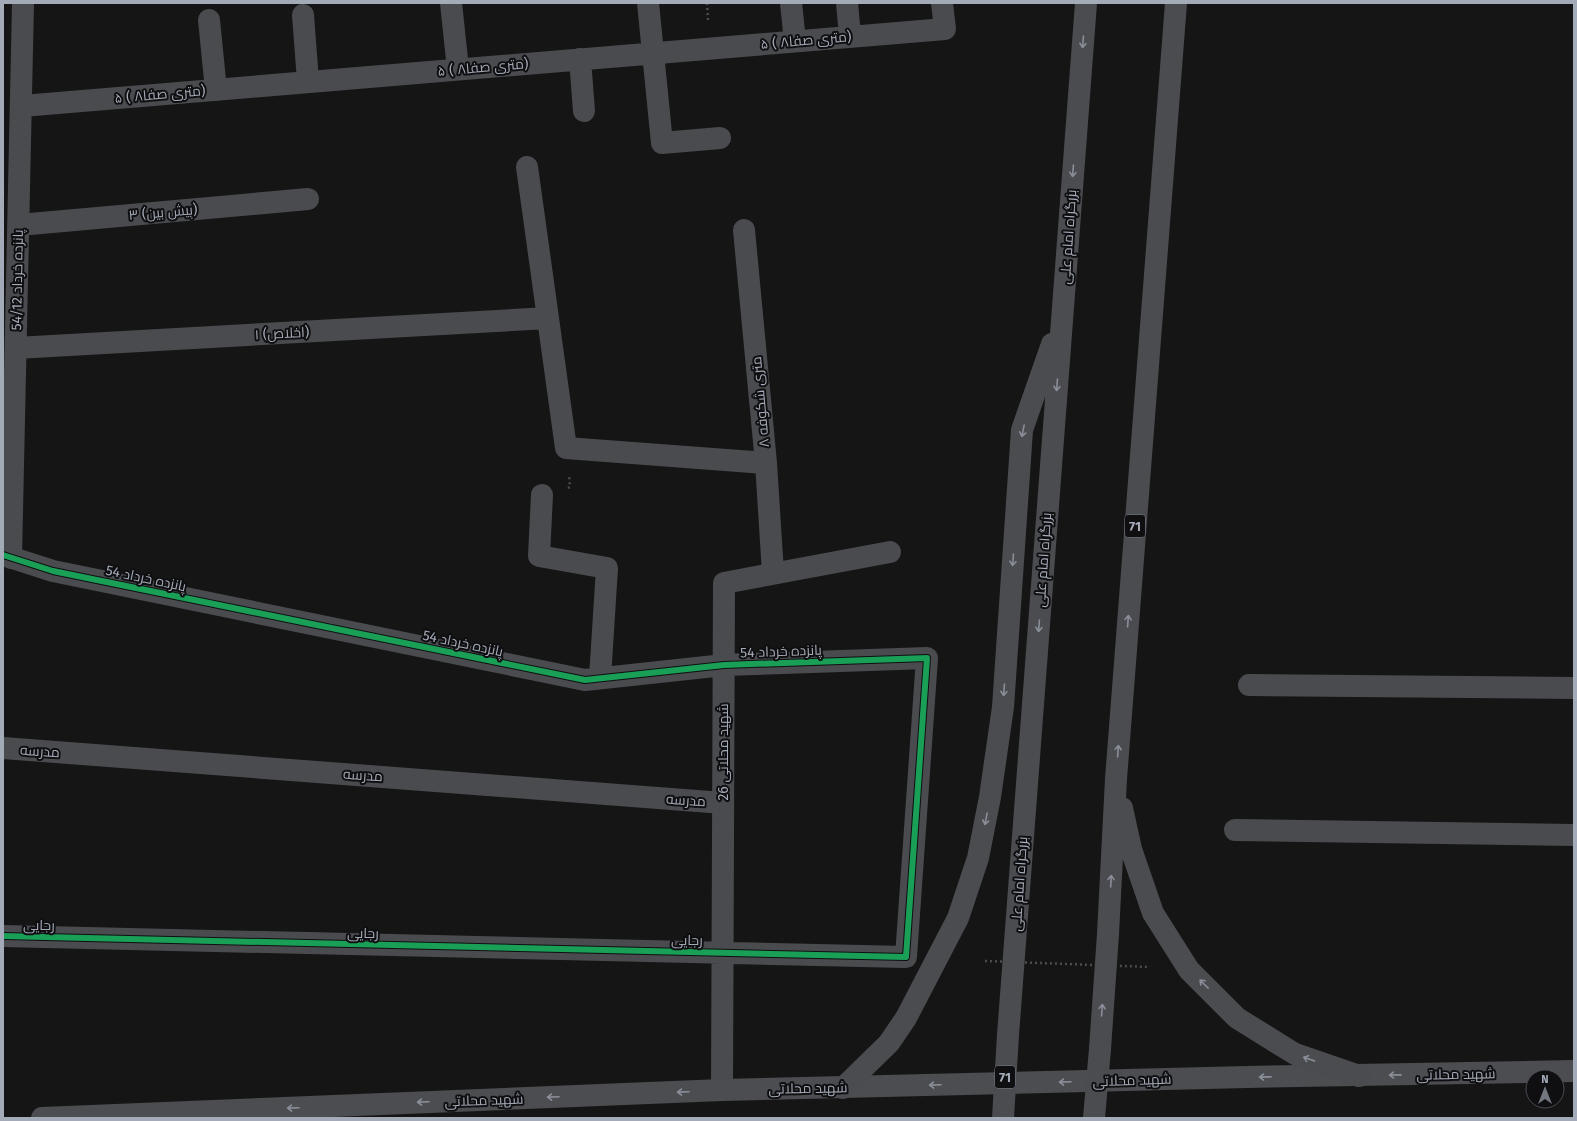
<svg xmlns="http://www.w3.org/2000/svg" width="1577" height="1121" viewBox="0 0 1577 1121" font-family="'Fira Sans',Cairo,sans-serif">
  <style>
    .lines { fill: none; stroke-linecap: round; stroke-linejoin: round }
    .path { stroke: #4a4c50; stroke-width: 2.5; stroke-dasharray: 2 3; stroke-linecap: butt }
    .minor { stroke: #494b4e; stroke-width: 22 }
    .major { stroke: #4c4d50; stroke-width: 22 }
    .highway { stroke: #4b4c50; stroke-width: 22 }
    .path-bridge { stroke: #4a4c50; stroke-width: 2.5; stroke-dasharray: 2 3; stroke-linecap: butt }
    .highway-bridge { stroke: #4b4c50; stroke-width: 22 }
    .cycleway-casing { stroke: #0f0f11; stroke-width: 8 }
    .cycleway { stroke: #1a9f57; stroke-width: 6 }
    .oneway { stroke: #898e99 }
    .oneway2 { stroke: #8a8f99 }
    .labels { text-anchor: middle; stroke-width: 4; stroke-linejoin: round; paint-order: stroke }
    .shield { fill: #0f0f11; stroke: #777c86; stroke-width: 1 }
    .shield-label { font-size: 13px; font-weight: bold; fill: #a4abb8 }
    .street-label { font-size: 14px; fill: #a4abb8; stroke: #0f0f11 }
  </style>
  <rect width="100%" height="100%" fill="#151515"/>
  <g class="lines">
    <path class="path" d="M707 3 708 21
      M568 488 570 487 569 475"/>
    <path class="minor" d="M451 3 458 69
      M648 3 662 143 720 138
      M791 3 795 41
      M847 3 850 36
      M303 15 308 81
      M209 20 216 90
      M580 59 584 111
      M22 106 945 29 942 3
      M527 167 566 448 766 463
      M19 225 308 199
      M744 230 766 463 773 573
      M16 348 548 318
      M542 495 539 556 607 568 600 678
      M3 555 53 571 585 680 724 665 927 658 906 957 3 936
      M11 558 23 3
      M1249 685 1574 688
      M3 748 723 803
      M1235 830 1574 835
      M722 1090 724 583 890 552"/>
    <path class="major" d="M42 1118 722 1090 1247 1077 1574 1071"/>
    <path class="highway" d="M1122 808 1131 849 1153 913 1189 970 1237 1018 1295 1054 1359 1076
      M1008 1035 1086 3
      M1100 1049 1108 934 1116 779 1176 3
      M843 1088 889 1043 906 1018 958 918 978 858 990 797 1003 707 1022 430 1052 344"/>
    <path class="path-bridge" d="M985 961 1150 967"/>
    <path class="highway-bridge" d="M1003 1118 1008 1035
      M1094 1118 1100 1049"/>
    <g class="cycleway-casing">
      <path id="cycleway" d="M3 555 53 571 585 680 724 665 927 658 906 957 3 936"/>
    </g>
    <use href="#cycleway" class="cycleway"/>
  </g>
  <defs><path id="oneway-shaft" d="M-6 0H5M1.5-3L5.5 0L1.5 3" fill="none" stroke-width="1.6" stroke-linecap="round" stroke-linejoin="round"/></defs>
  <g class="oneway">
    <use href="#oneway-shaft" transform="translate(1083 42) rotate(94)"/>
    <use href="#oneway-shaft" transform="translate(1073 171) rotate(94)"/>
    <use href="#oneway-shaft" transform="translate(1057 385) rotate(94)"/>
    <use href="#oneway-shaft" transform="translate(1023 431) rotate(101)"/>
    <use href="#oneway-shaft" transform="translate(1013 560) rotate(94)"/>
    <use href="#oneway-shaft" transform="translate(1128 621) rotate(-86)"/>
    <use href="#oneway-shaft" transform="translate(1039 626) rotate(94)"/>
    <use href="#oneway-shaft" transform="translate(1004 690) rotate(94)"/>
    <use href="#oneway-shaft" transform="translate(1118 751) rotate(-86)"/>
    <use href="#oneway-shaft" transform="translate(986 819) rotate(101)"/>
    <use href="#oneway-shaft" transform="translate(1111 881) rotate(-87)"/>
    <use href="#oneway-shaft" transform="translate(1204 984) rotate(-135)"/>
    <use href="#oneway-shaft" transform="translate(1102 1010) rotate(-86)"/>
    <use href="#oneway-shaft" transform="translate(1309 1059) rotate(-161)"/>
  </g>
  <g class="oneway2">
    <use href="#oneway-shaft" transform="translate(1395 1075) rotate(179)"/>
    <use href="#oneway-shaft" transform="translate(1265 1077) rotate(179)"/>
    <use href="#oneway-shaft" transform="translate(1065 1082) rotate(178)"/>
    <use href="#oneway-shaft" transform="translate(935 1085) rotate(178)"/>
    <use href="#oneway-shaft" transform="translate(683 1092) rotate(178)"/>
    <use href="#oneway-shaft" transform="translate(553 1097) rotate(178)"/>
    <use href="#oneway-shaft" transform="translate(423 1102) rotate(178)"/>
    <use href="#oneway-shaft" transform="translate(293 1108) rotate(178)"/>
  </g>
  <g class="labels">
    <g class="shield">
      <rect x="1125" y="515" width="20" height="22" rx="3"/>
      <rect x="995" y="1066" width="20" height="22" rx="3"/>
    </g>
    <g class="shield-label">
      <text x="1135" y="531">71</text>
      <text x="1005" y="1082">71</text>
    </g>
    <g class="street-label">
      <text transform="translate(806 40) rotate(-5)" y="5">۵ ( ۸متری صفا)</text>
      <text transform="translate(483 67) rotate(-5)" y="5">۵ ( ۸متری صفا)</text>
      <text transform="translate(160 94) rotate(-5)" y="5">۵ ( ۸متری صفا)</text>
      <text transform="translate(163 212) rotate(-5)" y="5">۳ (پیش بین)</text>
      <text transform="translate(1068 237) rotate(-86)" y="5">بزرگراه امام علی</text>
      <text transform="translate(17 280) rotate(-89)" y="5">پانزده خرداد 54/12</text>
      <text transform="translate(282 333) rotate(-3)" y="5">۱ (اخلاص)</text>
      <text transform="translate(760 402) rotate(-95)" y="5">۸ متری شکوفه</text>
      <text transform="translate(1043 560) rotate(-86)" y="5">بزرگراه امام علی</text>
      <text transform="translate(146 578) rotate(12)" y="5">پانزده خرداد 54</text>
      <text transform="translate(463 643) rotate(12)" y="5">پانزده خرداد 54</text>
      <text transform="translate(781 651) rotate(-2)" y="5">پانزده خرداد 54</text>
      <text transform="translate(40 751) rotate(4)" y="5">مدرسه</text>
      <text transform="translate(723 752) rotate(-90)" y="5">شهید محلاتی 26</text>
      <text transform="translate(363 775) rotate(4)" y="5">مدرسه</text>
      <text transform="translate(686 800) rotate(4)" y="5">مدرسه</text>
      <text transform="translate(1019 884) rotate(-86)" y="5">بزرگراه امام علی</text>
      <text transform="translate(39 925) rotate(1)" y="5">رجایی</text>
      <text transform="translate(363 933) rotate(1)" y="5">رجایی</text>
      <text transform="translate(687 940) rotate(1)" y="5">رجایی</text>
      <text transform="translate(1456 1074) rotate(-1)" y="5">شهید محلاتی</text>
      <text transform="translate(1132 1080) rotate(-2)" y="5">شهید محلاتی</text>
      <text transform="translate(808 1088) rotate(-1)" y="5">شهید محلاتی</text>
      <text transform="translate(484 1100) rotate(-2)" y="5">شهید محلاتی</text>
    </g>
  </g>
  <rect width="1577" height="1121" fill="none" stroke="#a4abb8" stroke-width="8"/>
  <g transform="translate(1545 1089)"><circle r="19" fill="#0f0f11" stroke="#4b4d54"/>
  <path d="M0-3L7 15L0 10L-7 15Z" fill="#72767f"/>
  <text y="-6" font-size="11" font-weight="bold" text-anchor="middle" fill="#a4abb8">N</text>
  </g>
</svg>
